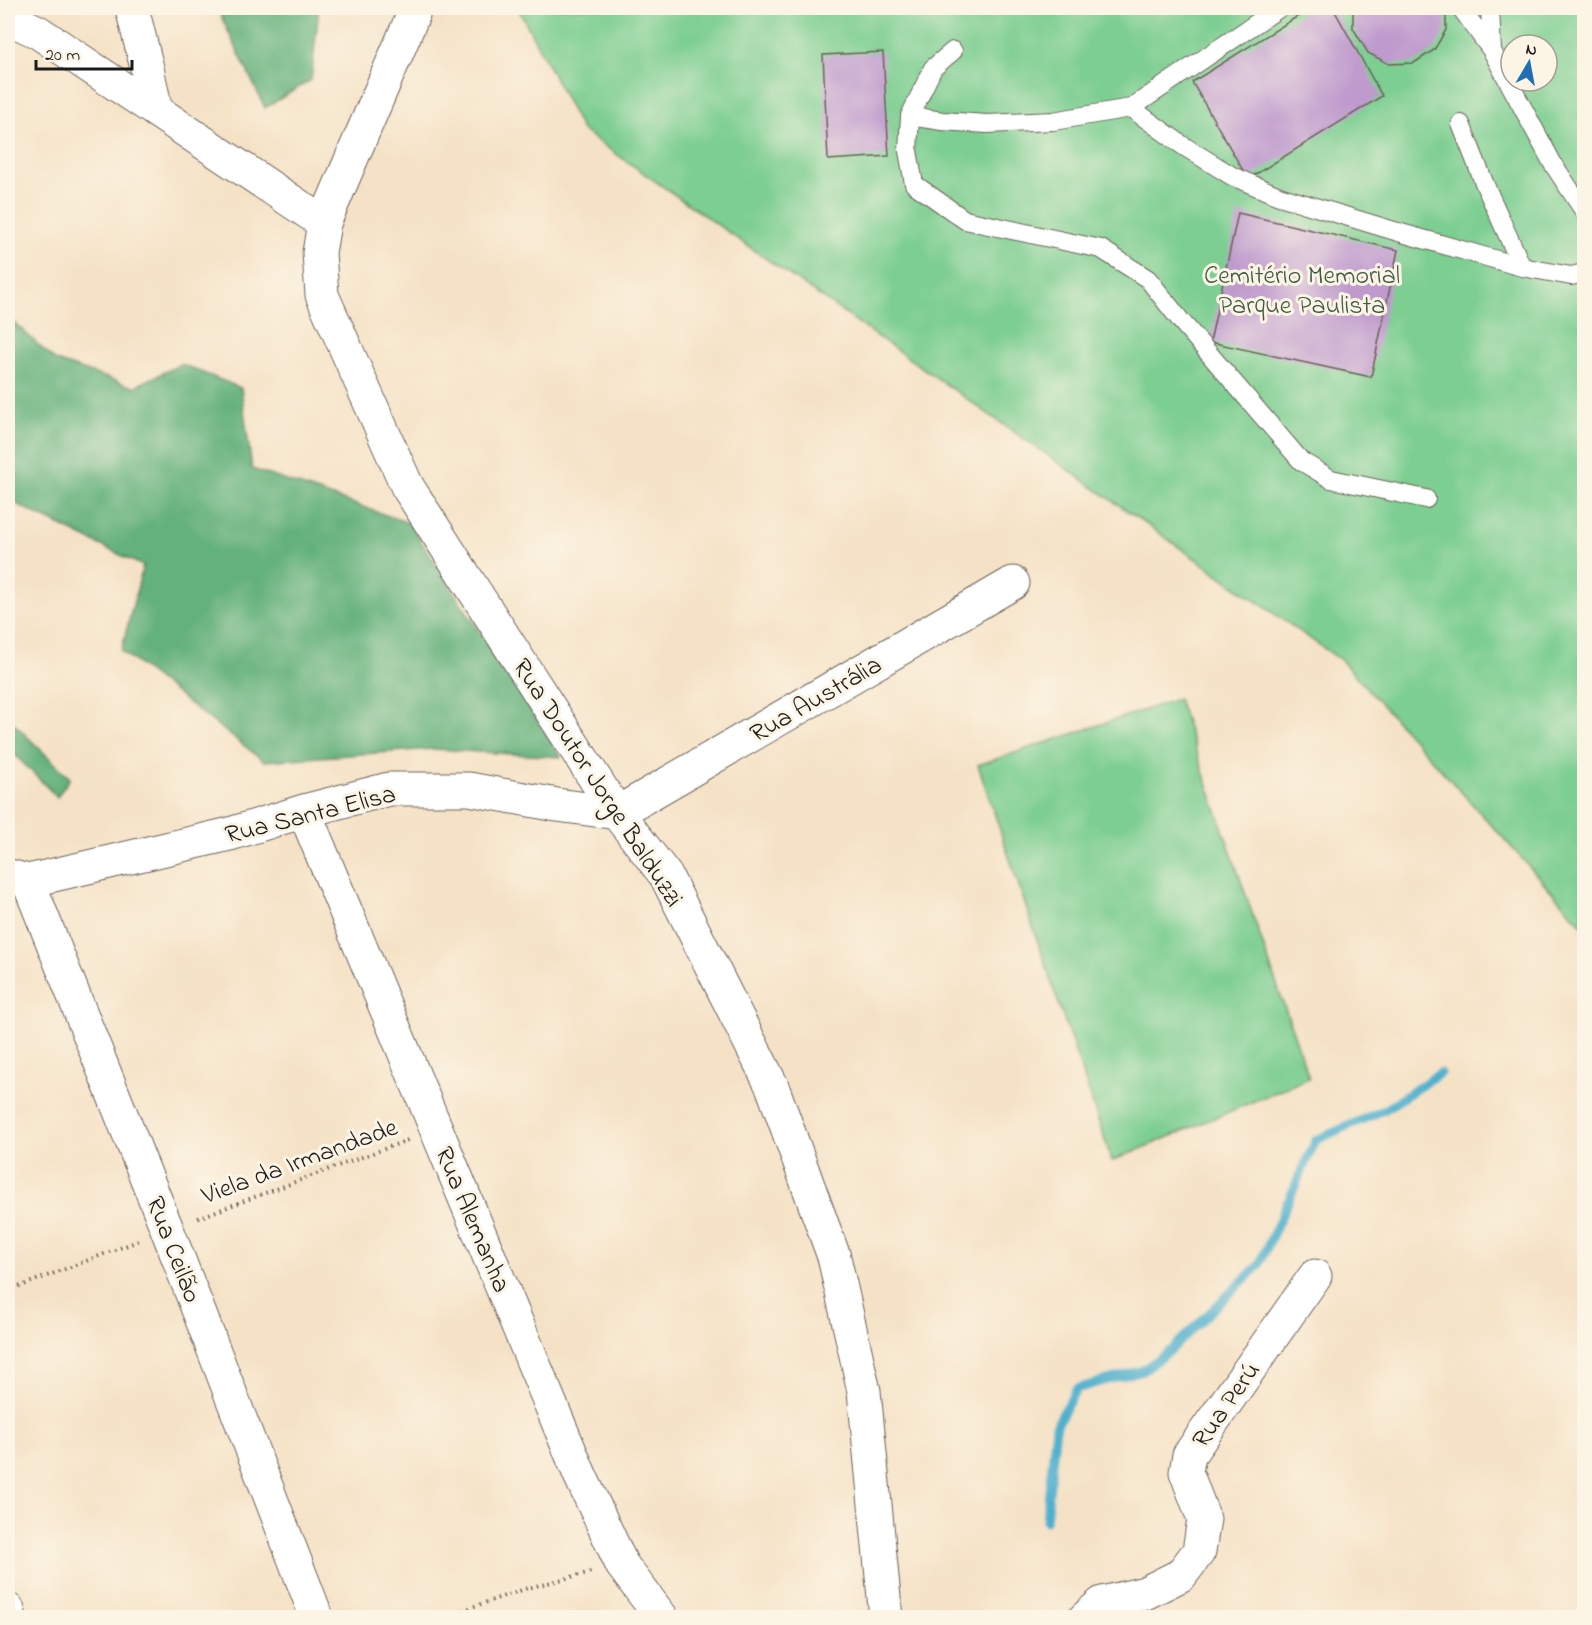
<svg xmlns="http://www.w3.org/2000/svg" width="1592" height="1625" viewBox="0 0 1592 1625" font-family="'Indie Flower',sans-serif">
  <style>
    .green { fill: #7bce91; stroke: #4c7556; stroke-width: 1.5; fill-rule: evenodd }
    .forest { fill: #64b17b; stroke: #40664c; stroke-width: 1.5 }
    .lines { fill: none; stroke-linecap: round; stroke-linejoin: round }
    .stream { stroke: #4fb0ce; stroke-width: 9 }
    .building { fill: #be9acd }
    .lane-casing { stroke: #686158; stroke-width: 20 }
    .street-casing { stroke: #686158; stroke-width: 35 }
    .path { stroke: #686158; stroke-width: 4; stroke-dasharray: 1.5 4.5; stroke-linecap: butt }
    .lane { stroke: #fff; stroke-width: 18 }
    .street { stroke: #fff; stroke-width: 33 }
    .labels { text-anchor: middle; stroke-width: 6; stroke-linejoin: round; paint-order: stroke }
    .park-label { font-size: 26px; fill: #3d5a45; stroke: #fcf5e5 }
    .street-label { font-size: 26px; fill: #1c1c1c; stroke: #fcf5e5 }
  </style>
  <rect width="100%" height="100%" fill="#fcf5e5"/>
  <filter id="ink" filterUnits="userSpaceOnUse"><feTurbulence type="fractalNoise" baseFrequency=".0167" numOctaves="2"/><feDisplacementMap in="SourceGraphic" scale="12" xChannelSelector="R" yChannelSelector="G"/><feConvolveMatrix kernelMatrix="1 2 1 2 8 2 1 2 1" color-interpolation-filters="sRGB"/></filter>
  <filter id="wash" filterUnits="userSpaceOnUse"><feTurbulence type="fractalNoise" baseFrequency=".008" numOctaves="4" result="noise"/><feDisplacementMap in="SourceGraphic" scale="24" xChannelSelector="R" yChannelSelector="G"/><feGaussianBlur stdDeviation="1.35" result="paint"/><feColorMatrix in="noise" values="0 0 0 0 0 0 0 0 0 0 0 0 0 0 0 0 0 1.4 0 .05"/><feComposite in="paint" operator="in"/></filter>
  <g filter="url(#wash)">
    <rect width="100%" height="100%" fill="#f5e2c6"/>
    <path class="green" d="M518 8H1584V927L1342 661 582 130ZM1511 45H1547V81H1511Z
      M1178 699 1309 1078 1112 1161 978 765Z"/>
    <path class="forest" d="M217 8H319L311 80 265 108Z
      M8 317 56 361 134 387 181 364 241 388 252 469 409 523 561 757 433 749 264 761 121 651 143 566 8 500Z
      M8 718 70 778 57 797 8 748Z"/>
    <g class="lines">
      <path class="stream" d="M1046 1521 1056 1426 1076 1389 1143 1370 1171 1350 1259 1265 1316 1140 1384 1110 1440 1073"/>
    </g>
    <g id="blocks">
      <path class="building" d="M1311 8H1333L1382 96 1248 179 1192 82Z
        M1353 8H1446V30L1434 50 1414 63 1389 64 1368 53 1353 28Z
        M883 52 889 156 828 160 823 55Z
        M1238 213 1398 250 1371 377 1210 342Z"/>
    </g>
  </g>
  <g filter="url(#ink)">
    <use href="#blocks" fill-opacity="0" stroke="#686158" stroke-width="1.5"/>
    <g class="lines">
      <g class="lane-casing">
        <path id="lane" d="M1461 8 1492 51 1553 164 1584 211
          M1490 8 1492 51
          M953 51 933 68 910 116 942 121 987 124 1053 121 1131 108 1279 8
          M1131 108 1182 145 1232 176 1279 196 1398 232 1522 267 1571 276 1584 273
          M910 116 908 151 914 184 965 220 1101 249 1148 279 1181 321 1301 461 1331 479 1426 499
          M1461 124 1485 185 1522 267"/>
      </g>
      <g class="street-casing">
        <path id="street" d="M132 8 147 68 156 111
          M414 8 413 15 324 223 319 253 322 295 407 486 617 813 666 876 772 1086 834 1257 864 1391 886 1618
          M8 18 38 32 324 223
          M304 811 580 1475 622 1565 662 1618
          M617 813 1013 583
          M9 876 28 881 230 834 304 811 389 789H469L557 805 617 813
          M28 881 167 1229 317 1618
          M8 1610 10 1618
          M1085 1618 1102 1603 1145 1593 1181 1575 1199 1551 1204 1519 1186 1472 1189 1455 1315 1276"/>
      </g>
      <path class="path" d="M198 1218 408 1140
        M8 1291 138 1241
        M440 1618 528 1588 591 1572"/>
      <use href="#lane" class="lane"/>
      <use href="#street" class="street"/>
    </g>
  </g>
  <g class="labels">
    <g class="park-label">
      <text x="1302" y="283">Cemitério Memorial<tspan x="1302" dy="30">Parque Paulista</tspan></text>
    </g>
    <g class="street-label">
      <text transform="translate(815 698) rotate(-30)" y="9">Rua Austrália</text>
      <text transform="translate(599 782) rotate(57)" y="9">Rua Doutor Jorge Balduzzi</text>
      <text transform="translate(310 813) rotate(-14)" y="9">Rua Santa Elisa</text>
      <text transform="translate(299 1160) rotate(-20)" y="9">Viela da Irmandade</text>
      <text transform="translate(474 1219) rotate(67)" y="9">Rua Alemanha</text>
      <text transform="translate(175 1249) rotate(69)" y="9">Rua Ceilão</text>
      <text transform="translate(1225 1404) rotate(-55)" y="9">Rua Perú</text>
    </g>
  </g>
  <rect width="1592" height="1625" fill="none" stroke="#fcf5e5" stroke-width="30"/>
  <g transform="translate(1529 63) rotate(10)"><circle r="28" fill="#fcf5e5" stroke="#a29e95" stroke-width="1.5"/>
  <path d="M0-4.5L10 22L0 15L-10 22Z" fill="#1f6fb2"/>
  <text y="-9" font-size="16" font-weight="bold" text-anchor="middle" fill="#1c1c1c">N</text>
  </g>
  <path d="M36 60v9h96v-9" fill="none" stroke="#1c1c1c" stroke-width="3"/>
  <text x="45" y="60" font-size="18" fill="#1c1c1c" stroke="#fcf5e5" stroke-width="4.5" paint-order="stroke">20 m</text>
</svg>
